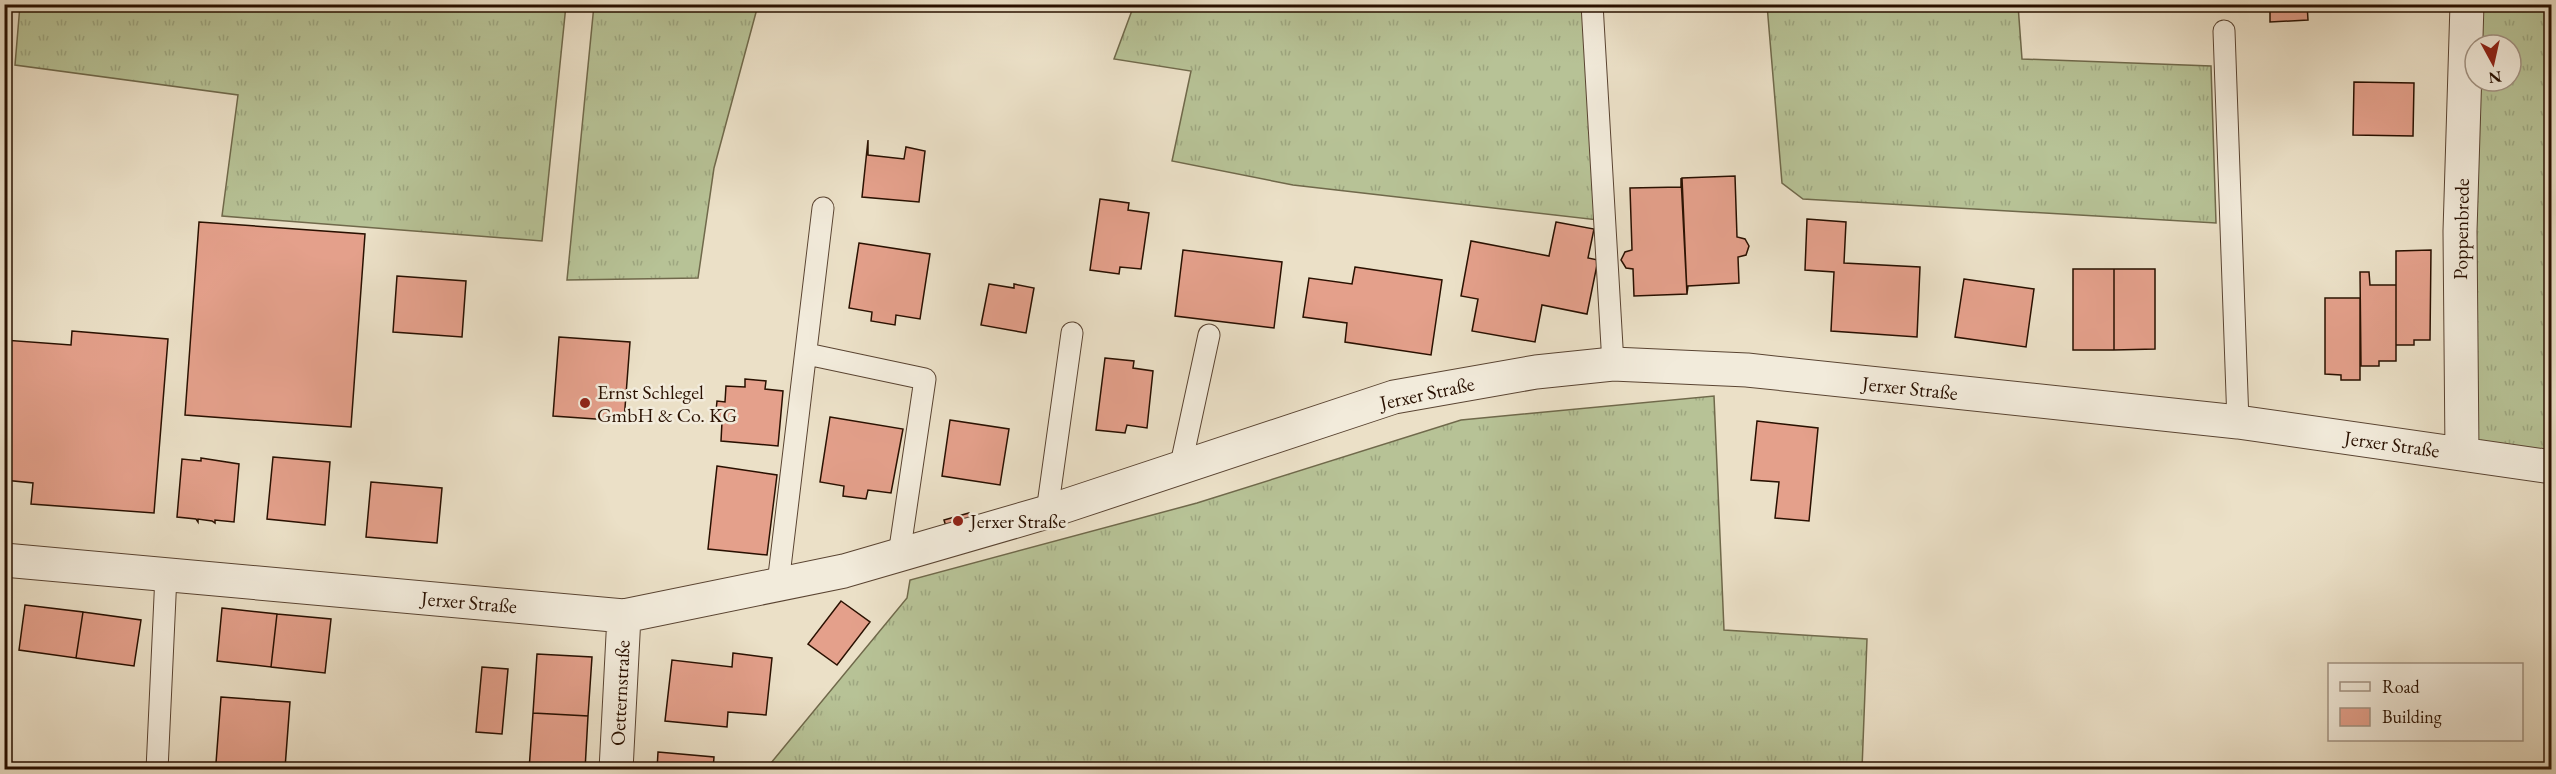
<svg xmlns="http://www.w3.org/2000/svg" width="2556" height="774" viewBox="0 0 2556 774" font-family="'EB Garamond',serif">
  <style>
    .grass { fill: url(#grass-tufts); stroke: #70694b; stroke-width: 1.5; fill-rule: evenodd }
    .building { fill: #e4a08b; stroke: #291000; stroke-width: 1.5 }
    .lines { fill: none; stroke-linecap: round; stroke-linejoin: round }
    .lane-casing { stroke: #5a4432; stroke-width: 23 }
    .street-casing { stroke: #5a4432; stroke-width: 35 }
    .lane { stroke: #f2ebdb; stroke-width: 21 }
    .street { stroke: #f2ebdb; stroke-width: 33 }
    .poi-dot { fill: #8f2418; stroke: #f2ebdb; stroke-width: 2 }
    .labels { text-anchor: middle; stroke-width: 5; stroke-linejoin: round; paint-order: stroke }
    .street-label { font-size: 20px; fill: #291000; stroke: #f2ebdb }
    .poi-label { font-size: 20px; fill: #291000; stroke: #f2ebdb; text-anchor: start }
  </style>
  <defs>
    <pattern id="grass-tufts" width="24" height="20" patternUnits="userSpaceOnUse" patternTransform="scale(1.5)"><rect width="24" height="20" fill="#b7c296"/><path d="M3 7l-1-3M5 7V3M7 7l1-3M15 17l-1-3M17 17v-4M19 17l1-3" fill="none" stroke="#9da680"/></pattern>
  </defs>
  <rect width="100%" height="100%" fill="#ebe0c7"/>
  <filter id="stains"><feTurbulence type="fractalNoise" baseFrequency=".00333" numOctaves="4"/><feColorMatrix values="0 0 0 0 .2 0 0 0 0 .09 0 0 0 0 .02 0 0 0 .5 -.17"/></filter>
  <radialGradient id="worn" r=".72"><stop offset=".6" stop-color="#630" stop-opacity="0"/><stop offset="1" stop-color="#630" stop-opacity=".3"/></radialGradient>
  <path class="grass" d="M20 5H566L542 241 222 216 238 95 15 65Z
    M594 5H758L714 168 698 278 567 280Z
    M1134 5H1583L1598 220 1293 185 1172 161 1191 71 1114 59Z
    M1767 5H2018L2022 59 2211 66 2216 223 1803 199 1782 183Z
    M2472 5H2551V462L2462 453ZM2475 45H2511V81H2475Z
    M1714 396 1724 630 1867 639 1862 769H766L907 598 910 580 1197 503 1461 420Z"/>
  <path class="building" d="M2270 4H2307L2308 20 2270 22Z
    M2354 82 2414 83 2413 136 2353 135Z
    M868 140V155L904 159 906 147 925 151 919 202 862 197Z
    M1735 176 1737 237 1745 239 1749 246 1746 255 1738 257 1739 283 1688 286 1687 294 1682 178Z
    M1681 178 1687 294 1634 296 1633 269 1626 268 1621 260 1625 252 1632 250 1630 188 1681 187Z
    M1100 199 1129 203 1128 210 1149 213 1141 269 1120 267 1119 274 1090 270Z
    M1807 219 1846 222 1844 263 1920 267 1917 337 1831 331 1834 272 1805 270Z
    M199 222 365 234 351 427 185 415Z
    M1556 222 1594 229 1588 258 1598 260 1587 314 1542 305 1535 342 1472 331 1478 299 1461 296 1471 241 1549 256Z
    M859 243 930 254 920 319 896 315 895 325 871 321 872 312 849 308Z
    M1183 250 1282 262 1274 328 1175 316Z
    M2431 250 2430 340H2414V345H2396V251Z
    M1355 267 1442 280 1431 355 1345 342 1347 323 1303 317 1309 278 1352 284Z
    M2073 269H2114V350H2073Z
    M2114 269H2155V349L2114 350Z
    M2360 272H2369L2370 285H2396V361H2379V366H2361Z
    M397 276 466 281 462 337 393 332Z
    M1964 279 2034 289 2026 347 1955 337Z
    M989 284 1014 288V284L1034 288 1026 333 981 325Z
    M2325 298H2360V380H2341V375L2325 374Z
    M72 331 168 339 154 513 31 504 33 483 4 480V340L71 345Z
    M559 337 630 342 624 421 553 416Z
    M1105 358 1134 361 1133 368 1153 371 1147 428 1127 425 1125 433 1096 430Z
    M745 379 766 381 765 389 783 391 778 446 721 441 722 422 715 421 717 401 725 402 726 386 745 387Z
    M830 417 903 429 891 493 868 490 866 499 843 496 844 486 820 482Z
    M950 420 1009 429 1000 485 942 476Z
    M1757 421 1818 428 1809 521 1775 518 1779 482 1751 480Z
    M273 457 330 462 325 525 267 519Z
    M201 458 239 464 234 522 215 520V523L212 521 198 519V522L196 519 177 517 182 459 201 461Z
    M717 466 777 475 767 555 708 549Z
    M371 482 442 488 437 543 366 537Z
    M969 513 972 523 947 530 944 520Z
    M841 601 870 622 837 665 808 644Z
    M25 605 83 612 76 658 19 650Z
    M222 608 277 614 271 667 217 661Z
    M83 612 141 620 134 666 76 658Z
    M277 614 331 619 325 673 271 667Z
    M733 653 772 658 766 715 728 712 727 727 665 721 672 660 732 667Z
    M537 654 592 657 588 716 533 713Z
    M482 667 508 669 502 734 476 732Z
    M221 697 290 702 285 768 216 763Z
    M533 713 588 716 585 770H529Z
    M658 752 714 757 713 770H657Z
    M216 763 285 768V770H215Z"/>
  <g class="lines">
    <g class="lane-casing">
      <path id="lane" d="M1592 4 1613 364
        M2224 31 2238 422
        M807 354 925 379 899 555
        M1180 469 1209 335
        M1047 512 1072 333
        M778 584 823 208
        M157 770 166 575"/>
    </g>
    <g class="street-casing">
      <path id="street" d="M2462 453 2460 231 2467 4
        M4 560 624 616 844 571 1047 512 1394 397 1536 372 1613 364 1747 370 2238 422 2552 467
        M616 770 624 616"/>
    </g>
    <use href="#lane" class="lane"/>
    <use href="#street" class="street"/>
  </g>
  <g class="poi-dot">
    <circle cx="585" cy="403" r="6"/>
    <circle cx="958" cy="521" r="6"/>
  </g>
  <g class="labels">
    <g class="street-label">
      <text transform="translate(2461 229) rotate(-89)" y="7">Poppenbrede</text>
      <text transform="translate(1910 388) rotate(6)" y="7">Jerxer Straße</text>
      <text transform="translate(1427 393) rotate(-12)" y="7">Jerxer Straße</text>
      <text transform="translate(2392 444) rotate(8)" y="7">Jerxer Straße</text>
      <text transform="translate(469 602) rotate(5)" y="7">Jerxer Straße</text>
      <text transform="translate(620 693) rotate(-87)" y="7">Oetternstraße</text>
    </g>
    <g class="poi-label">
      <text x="597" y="399">Ernst Schlegel<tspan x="597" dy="23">GmbH &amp; Co. KG</tspan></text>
      <text x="970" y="528">Jerxer Straße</text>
    </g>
  </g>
  <rect width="2556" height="774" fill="none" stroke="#ebe0c7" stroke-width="24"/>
  <rect x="6" y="6" width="2544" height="762" fill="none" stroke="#291000" stroke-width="3"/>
  <rect x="12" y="12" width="2532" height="750" fill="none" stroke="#291000" stroke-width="1.5"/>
  <rect x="2328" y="663" width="195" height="78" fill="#f2ebdb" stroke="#a29383" stroke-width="1.5"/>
  <rect x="2340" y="682" width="30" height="9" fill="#f2ebdb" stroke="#a29383" stroke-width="1.5"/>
  <text x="2382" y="693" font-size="18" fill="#291000">Road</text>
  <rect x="2340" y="708" width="30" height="18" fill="#e4a08b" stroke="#a29383" stroke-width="1.5"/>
  <text x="2382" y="723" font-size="18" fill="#291000">Building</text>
  <g transform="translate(2493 63) rotate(172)"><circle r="28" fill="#f2ebdb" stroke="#a29383" stroke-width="1.5"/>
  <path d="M0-4.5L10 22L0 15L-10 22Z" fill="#8f2418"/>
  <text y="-9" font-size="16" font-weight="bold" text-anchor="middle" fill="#291000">N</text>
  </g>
  <rect width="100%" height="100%" filter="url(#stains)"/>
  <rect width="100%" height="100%" fill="url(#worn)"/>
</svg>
